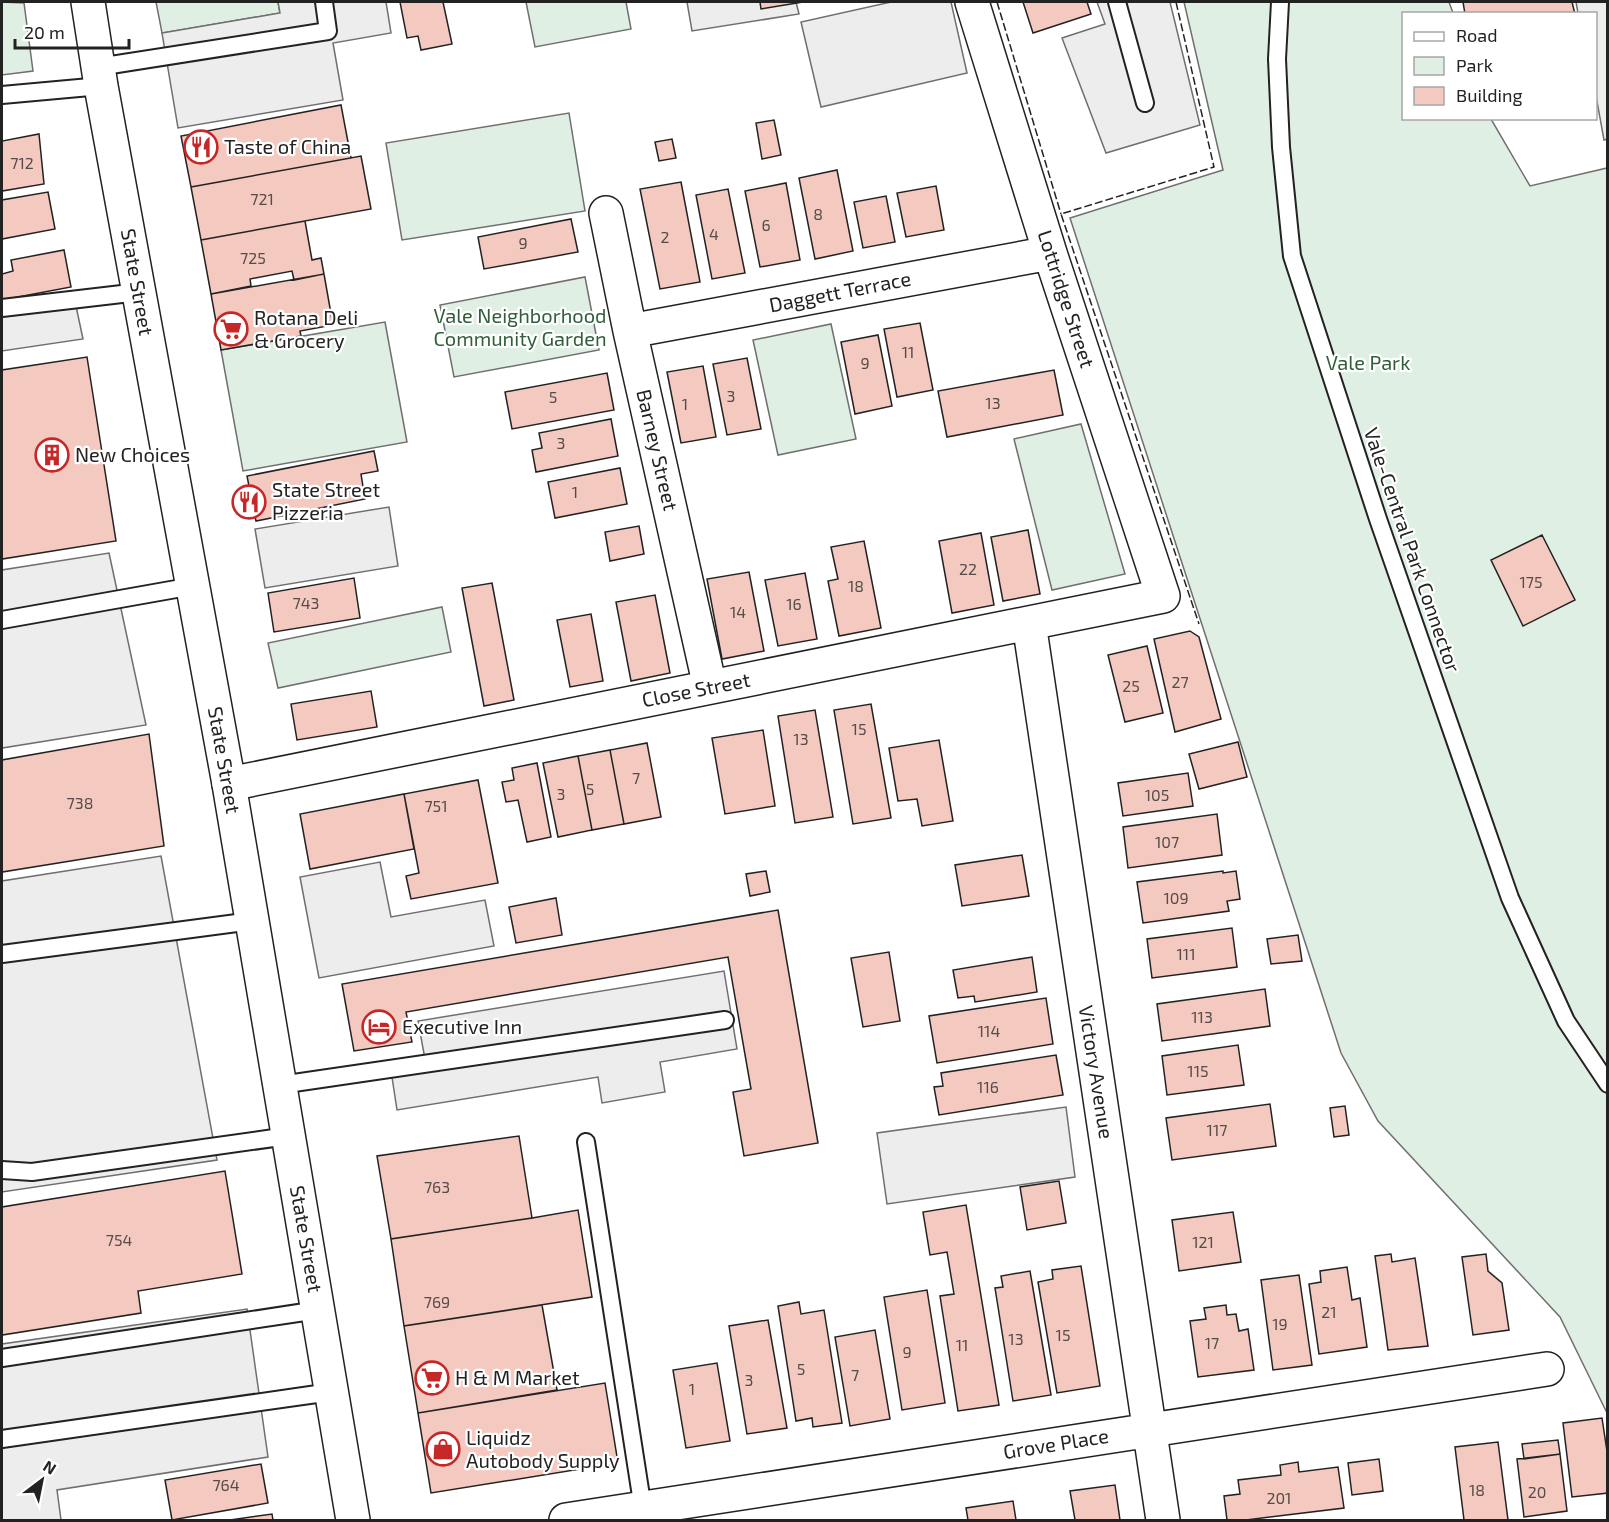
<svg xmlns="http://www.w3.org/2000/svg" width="1609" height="1522" viewBox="0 0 1609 1522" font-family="'Exo 2',sans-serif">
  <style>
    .green { fill: #e0efe3; stroke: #6f6f6f; stroke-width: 1.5 }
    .parking { fill: #ededed; stroke: #6f6f6f; stroke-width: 1.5 }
    .building { fill: #f3c9c0; stroke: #222; stroke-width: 1.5 }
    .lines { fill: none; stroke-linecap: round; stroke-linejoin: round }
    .lane-casing { stroke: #222; stroke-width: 20 }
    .street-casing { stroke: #222; stroke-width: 36 }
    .primary-casing { stroke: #222; stroke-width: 36 }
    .lane { stroke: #fff; stroke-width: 16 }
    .street { stroke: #fff; stroke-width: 33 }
    .primary { stroke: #fff; stroke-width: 33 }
    .fence { stroke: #222; stroke-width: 1.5; stroke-dasharray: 8 3; stroke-linecap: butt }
    .labels { text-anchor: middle; stroke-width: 4.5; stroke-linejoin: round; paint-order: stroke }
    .number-label { font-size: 16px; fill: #564c4a }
    .poi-label { font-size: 20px; fill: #222; stroke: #fff; text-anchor: start }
    .street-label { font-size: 20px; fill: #222; stroke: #fff }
    .park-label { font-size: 20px; fill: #2f5e38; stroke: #fff }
  </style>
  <rect width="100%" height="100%" fill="#fff"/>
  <path class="green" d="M2 2 24 3 33 71 2 75Z
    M156 2H278L280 13 162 33Z
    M526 2H626L631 29 535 47Z
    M1184 2H1449L1453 13 1404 14V118L1491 119 1530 186 1607 168V1413L1560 1317 1378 1121 1341 1053 1070 218 1223 170Z
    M569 113 585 211 402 240 386 143Z
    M585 277 599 350 454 377 440 305Z
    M385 322 407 442 243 471 221 350Z
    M831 324 856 439 778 455 753 340Z
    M1081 424 1125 574 1052 590 1014 439Z
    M442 607 451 652 278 688 268 643Z"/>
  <path class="parking" d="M278 2H386L391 33 333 43 343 100 178 128 162 33 280 13Z
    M687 2H796L799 14 692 31Z
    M891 2H951L967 73 821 107 801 22Z
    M1097 2H1170L1200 125 1106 153 1062 38 1105 24Z
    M1576 2H1607L1608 139 1604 140 1596 96V14L1578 13Z
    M73 292 83 339 2 351V303Z
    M389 507 398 566 265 588 255 529Z
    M109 553 146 725 2 748V570Z
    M161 856 217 1160 2 1192V881Z
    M380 862 391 917 485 900 494 946 319 978 300 877Z
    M724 971 737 1049 660 1062 665 1092 602 1103 598 1077 397 1110 392 1077 427 1070 418 1021Z
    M1066 1107 1075 1177 887 1204 877 1133Z
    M247 1309 268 1457 57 1490 61 1520H2V1344Z"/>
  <path class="building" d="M400 2H443L452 44 421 50 418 36 407 38Z
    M760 2H803L761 9Z
    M1023 2H1087L1091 14 1033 33Z
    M1463 2H1572L1575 14H1465Z
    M341 105 351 158 191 187 181 136Z
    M774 120 781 155 762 159 756 123Z
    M39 134 44 184 2 191V141Z
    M672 139 676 158 659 161 655 142Z
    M361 156 371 209 201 240 191 187Z
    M837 170 853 251 815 259 799 178Z
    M681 182 700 282 660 289 640 189Z
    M786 183 800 260 760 267 745 191Z
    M936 186 944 230 906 237 897 193Z
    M728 189 745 273 712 279 696 195Z
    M48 192 55 229 2 239V200Z
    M886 196 895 242 863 248 854 202Z
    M571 219 578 252 484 269 478 237Z
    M305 221 312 260 321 258 324 274 294 280 292 271 250 279 251 286 211 294 201 240Z
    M64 250 71 287 2 300V274L13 271 11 260Z
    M324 274 333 325 300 331 301 336 221 350 211 294Z
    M920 323 933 390 897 397 884 329Z
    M878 335 892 406 855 414 841 342Z
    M87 357 116 541 2 559V370Z
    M747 358 761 429 727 435 713 364Z
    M703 366 716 437 681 443 667 372Z
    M1054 370 1063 415 947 437 938 391Z
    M607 373 614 410 512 429 505 392Z
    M611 419 618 456 536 472 532 450 542 448 539 433Z
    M374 451 378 471 361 474 365 499 256 521 247 476Z
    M620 468 627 504 555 518 548 482Z
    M639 526 644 554 610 561 605 532Z
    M1028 530 1040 594 1003 601 991 537Z
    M981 533 994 605 952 613 939 541Z
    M1542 535 1575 600 1523 626 1491 560Z
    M864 541 881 628 839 636 828 581 838 579 831 547Z
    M749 572 764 651 722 659 707 579Z
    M805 573 817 639 778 646 765 580Z
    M354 578 360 618 274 632 268 593Z
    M492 583 514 700 484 706 462 588Z
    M655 595 670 673 631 681 616 602Z
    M591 614 603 681 570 687 557 620Z
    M1190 631 1199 637 1221 719 1175 732 1154 639Z
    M1147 646 1163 713 1125 722 1108 655Z
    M371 691 377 727 297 740 291 704Z
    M871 704 891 818 853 824 834 710Z
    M815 710 833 817 795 823 778 716Z
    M763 730 775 806 725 814 712 738Z
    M149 734 164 846 2 872V760Z
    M939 740 953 821 922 826 917 799 898 801 889 748Z
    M1238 742 1247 777 1199 789 1189 754Z
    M647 743 661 817 624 824 610 750Z
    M610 750 624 824 592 830 578 756Z
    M578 756 592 830 558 837 543 763Z
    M537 763 551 837 527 842 518 800 506 802 502 782 514 780 512 768Z
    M1188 773 1193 806 1123 816 1118 783Z
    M478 780 498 883 411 899 406 876 419 873 404 794Z
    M404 794 414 849 310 869 300 814Z
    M1217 814 1222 855 1128 868 1123 827Z
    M1022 855 1029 896 962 906 955 865Z
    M766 871 770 892 750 896 746 874Z
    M1223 871V873L1236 871 1240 899 1227 901 1229 911 1143 923 1137 882Z
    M556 898 562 935 516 943 509 907Z
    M778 910 818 1143 744 1156 733 1092 751 1089 728 957 406 1012 412 1042 354 1051 342 984Z
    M1232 928 1237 967 1152 978 1147 939Z
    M1298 935 1302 961 1271 964 1267 939Z
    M889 952 900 1021 863 1027 851 958Z
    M1032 957 1037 992 975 1002 974 996 958 998 953 970Z
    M1265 989 1270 1026 1162 1041 1157 1004Z
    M1046 998 1053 1044 937 1063 929 1016Z
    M1238 1045 1244 1085 1167 1095 1162 1056Z
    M1056 1055 1063 1095 939 1115 934 1087 943 1086 941 1073Z
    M1270 1104 1276 1146 1172 1160 1166 1118Z
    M1345 1106 1349 1135 1334 1137 1330 1108Z
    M519 1136 532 1218 391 1239 377 1156Z
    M225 1171 242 1274 138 1291 141 1313 2 1335V1207Z
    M1059 1181 1066 1223 1027 1230 1020 1187Z
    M966 1205 999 1405 958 1411 940 1296 954 1294 947 1252 930 1255 923 1212Z
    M578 1210 592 1297 404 1326 391 1239 532 1218Z
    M1233 1212 1241 1262 1179 1271 1172 1220Z
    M1391 1254 1392 1262 1415 1258 1428 1346 1388 1350 1375 1256Z
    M1486 1254 1488 1271 1502 1283 1509 1330 1473 1335 1462 1257Z
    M1081 1266 1100 1386 1057 1393 1038 1282 1053 1279 1052 1270Z
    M1347 1267 1352 1300 1360 1298 1367 1347 1319 1354 1309 1284 1321 1282 1320 1271Z
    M1030 1271 1051 1395 1013 1401 995 1288 1003 1287 1001 1276Z
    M1299 1275 1312 1365 1273 1370 1261 1280Z
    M927 1290 945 1403 902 1410 884 1297Z
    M799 1302 801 1314 824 1310 842 1423 813 1427 812 1418 796 1421 778 1306Z
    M542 1305 557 1390 418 1413 404 1326Z
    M1226 1305 1227 1315 1236 1314 1239 1331 1248 1329 1254 1370 1198 1377 1190 1321 1206 1319 1204 1308Z
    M768 1320 787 1428 747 1434 729 1326Z
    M875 1330 890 1419 850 1426 835 1337Z
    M717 1363 730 1441 686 1448 673 1370Z
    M605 1383 618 1463 431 1493 418 1413Z
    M1602 1418 1608 1458V1493L1572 1497 1563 1423Z
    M1558 1440 1560 1454 1524 1459 1522 1444Z
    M1498 1442 1508 1520H1464L1455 1447Z
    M1560 1454 1567 1511 1524 1517 1517 1459Z
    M1379 1459 1383 1491 1352 1495 1348 1463Z
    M1298 1462 1299 1472 1338 1467 1344 1508 1246 1520H1227L1224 1496 1240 1494 1238 1480 1281 1475 1280 1465Z
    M261 1464 268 1503 172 1520 165 1480Z
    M1115 1485 1120 1520H1075L1070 1491Z
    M1013 1501 1016 1520H968L966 1508Z
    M272 1514 273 1520H230Z"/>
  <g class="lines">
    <g class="lane-casing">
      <path id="lane" d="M1117 2 1145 103
        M1280 2 1277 59 1281 147 1292 256 1378 519 1510 898 1566 1021 1608 1084
        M98 67 328 31 324 2
        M2 95 101 86
        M2 308 139 292
        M2 620 193 586
        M2 954 252 921
        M280 1085 725 1020
        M586 1142 643 1509
        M2 1170 32 1172 288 1136
        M2 1358 318 1310
        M2 1439 331 1392"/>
    </g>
    <g class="street-casing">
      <path id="street" d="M606 213 630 331 710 687
        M630 331 1050 253
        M1029 623 1163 1520
        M229 784 1163 596 1050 253 972 2
        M566 1520 1547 1369"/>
    </g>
    <g class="primary-casing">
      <path id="primary" d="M88 2 101 86 229 784 353 1520"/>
    </g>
    <use href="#lane" class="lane"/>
    <use href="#street" class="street"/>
    <use href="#primary" class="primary"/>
    <path class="fence" d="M997 2 1061 214
      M1176 2 1214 167 1061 214 1199 624"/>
  </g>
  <defs>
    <g id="restaurant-ring" transform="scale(1.725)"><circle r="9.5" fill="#fff" stroke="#c62828" stroke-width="1.5"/><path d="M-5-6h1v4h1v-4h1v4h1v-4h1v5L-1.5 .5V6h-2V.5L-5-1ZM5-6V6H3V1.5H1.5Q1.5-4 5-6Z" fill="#c62828"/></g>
    <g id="supermarket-ring" transform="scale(1.725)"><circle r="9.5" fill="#fff" stroke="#c62828" stroke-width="1.5"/><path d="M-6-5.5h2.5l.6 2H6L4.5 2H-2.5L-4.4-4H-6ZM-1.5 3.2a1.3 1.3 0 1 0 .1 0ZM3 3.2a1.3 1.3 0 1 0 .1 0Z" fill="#c62828"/></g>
    <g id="building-ring" transform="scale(1.725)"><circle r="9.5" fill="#fff" stroke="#c62828" stroke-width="1.5"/><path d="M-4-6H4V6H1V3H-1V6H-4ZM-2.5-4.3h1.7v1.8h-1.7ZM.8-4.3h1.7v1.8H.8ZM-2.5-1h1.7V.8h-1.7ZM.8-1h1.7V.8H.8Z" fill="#c62828"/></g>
    <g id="hotel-ring" transform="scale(1.725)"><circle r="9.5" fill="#fff" stroke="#c62828" stroke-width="1.5"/><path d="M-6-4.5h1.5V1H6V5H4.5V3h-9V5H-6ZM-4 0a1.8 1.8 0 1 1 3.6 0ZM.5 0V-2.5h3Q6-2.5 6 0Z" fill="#c62828"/></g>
    <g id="shop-ring" transform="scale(1.725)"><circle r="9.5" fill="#fff" stroke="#c62828" stroke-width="1.5"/><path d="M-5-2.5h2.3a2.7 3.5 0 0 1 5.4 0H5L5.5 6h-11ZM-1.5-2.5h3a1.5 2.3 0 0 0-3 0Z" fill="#c62828"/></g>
  </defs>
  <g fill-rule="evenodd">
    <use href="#restaurant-ring" x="201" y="147"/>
    <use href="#supermarket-ring" x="231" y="329"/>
    <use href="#building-ring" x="52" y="455"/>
    <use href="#restaurant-ring" x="249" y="502"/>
    <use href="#hotel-ring" x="379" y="1027"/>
    <use href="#supermarket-ring" x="432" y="1378"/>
    <use href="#shop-ring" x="443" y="1449"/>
  </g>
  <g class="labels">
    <g class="number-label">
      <text x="22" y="169">712</text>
      <text x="262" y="205">721</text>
      <text x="818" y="220">8</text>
      <text x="766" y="231">6</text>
      <text x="714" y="240">4</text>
      <text x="665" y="243">2</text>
      <text x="523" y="249">9</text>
      <text x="253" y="264">725</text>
      <text x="908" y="358">11</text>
      <text x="865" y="369">9</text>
      <text x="731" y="402">3</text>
      <text x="553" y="403">5</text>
      <text x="993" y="409">13</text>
      <text x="685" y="410">1</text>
      <text x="561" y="449">3</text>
      <text x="575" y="498">1</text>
      <text x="968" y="575">22</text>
      <text x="1531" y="588">175</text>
      <text x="856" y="592">18</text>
      <text x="306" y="609">743</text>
      <text x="794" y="610">16</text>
      <text x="738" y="618">14</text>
      <text x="1180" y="688">27</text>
      <text x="1131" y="692">25</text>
      <text x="859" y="735">15</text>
      <text x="801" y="745">13</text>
      <text x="636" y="784">7</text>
      <text x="590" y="795">5</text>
      <text x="561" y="800">3</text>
      <text x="1157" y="801">105</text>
      <text x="80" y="809">738</text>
      <text x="436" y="812">751</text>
      <text x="1167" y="848">107</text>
      <text x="1176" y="904">109</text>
      <text x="1186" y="960">111</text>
      <text x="1202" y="1023">113</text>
      <text x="989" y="1037">114</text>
      <text x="1198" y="1077">115</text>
      <text x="988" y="1093">116</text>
      <text x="1217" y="1136">117</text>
      <text x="437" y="1193">763</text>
      <text x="119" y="1246">754</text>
      <text x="1203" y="1248">121</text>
      <text x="437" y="1308">769</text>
      <text x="1329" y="1318">21</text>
      <text x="1280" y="1330">19</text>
      <text x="1063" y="1341">15</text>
      <text x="1016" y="1345">13</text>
      <text x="1212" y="1349">17</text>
      <text x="962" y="1351">11</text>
      <text x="907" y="1358">9</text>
      <text x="801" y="1375">5</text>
      <text x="855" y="1381">7</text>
      <text x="749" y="1386">3</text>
      <text x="692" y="1395">1</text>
      <text x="226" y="1491">764</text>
      <text x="1477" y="1496">18</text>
      <text x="1537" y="1498">20</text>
      <text x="1279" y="1504">201</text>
    </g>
    <g class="poi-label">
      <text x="224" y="154">Taste of China</text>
      <text x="254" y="325">Rotana Deli<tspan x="254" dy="23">&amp; Grocery</tspan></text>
      <text x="75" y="462">New Choices</text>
      <text x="272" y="497">State Street<tspan x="272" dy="23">Pizzeria</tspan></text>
      <text x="402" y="1034">Executive Inn</text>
      <text x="455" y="1385">H &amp; M Market</text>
      <text x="466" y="1445">Liquidz<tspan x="466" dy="23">Autobody Supply</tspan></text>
    </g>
    <g class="street-label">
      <text transform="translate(137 282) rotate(80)" y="7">State Street</text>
      <text transform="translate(840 292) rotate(-11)" y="7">Daggett Terrace</text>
      <text transform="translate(1066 299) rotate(72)" y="7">Lottridge Street</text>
      <text transform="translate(657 450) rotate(77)" y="7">Barney Street</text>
      <text transform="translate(1412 550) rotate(71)" y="7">Vale-Central Park Connector</text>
      <text transform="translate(696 690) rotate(-11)" y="7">Close Street</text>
      <text transform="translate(224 760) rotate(80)" y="7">State Street</text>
      <text transform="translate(1096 1072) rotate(81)" y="7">Victory Avenue</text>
      <text transform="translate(306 1239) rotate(80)" y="7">State Street</text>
      <text transform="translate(1056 1444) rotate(-9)" y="7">Grove Place</text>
    </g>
    <g class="park-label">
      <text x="520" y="323">Vale Neighborhood<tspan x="520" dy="23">Community Garden</tspan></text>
      <text x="1368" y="370">Vale Park</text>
    </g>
  </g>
  <rect width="1609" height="1522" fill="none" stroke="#222222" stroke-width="6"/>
  <rect x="1402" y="12" width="195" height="108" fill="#ffffff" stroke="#a7a7a7" stroke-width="1.5"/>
  <rect x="1414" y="32" width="30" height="9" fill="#ffffff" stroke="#a7a7a7" stroke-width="1.5"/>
  <text x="1456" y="42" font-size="18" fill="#222222">Road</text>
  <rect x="1414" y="57" width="30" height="18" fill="#e0efe3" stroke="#a7a7a7" stroke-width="1.5"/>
  <text x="1456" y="72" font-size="18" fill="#222222">Park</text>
  <rect x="1414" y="87" width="30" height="18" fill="#f3c9c0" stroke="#a7a7a7" stroke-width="1.5"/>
  <text x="1456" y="102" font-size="18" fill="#222222">Building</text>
  <g transform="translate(42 1480) rotate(32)" stroke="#ffffff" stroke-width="4.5" paint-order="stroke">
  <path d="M0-4.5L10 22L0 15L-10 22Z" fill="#222222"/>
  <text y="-9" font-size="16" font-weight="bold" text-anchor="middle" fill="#222222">N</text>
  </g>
  <path d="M15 39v9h114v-9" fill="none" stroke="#222222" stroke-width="3"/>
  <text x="24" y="39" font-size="18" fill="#222222" stroke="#ffffff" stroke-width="4.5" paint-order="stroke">20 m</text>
</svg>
